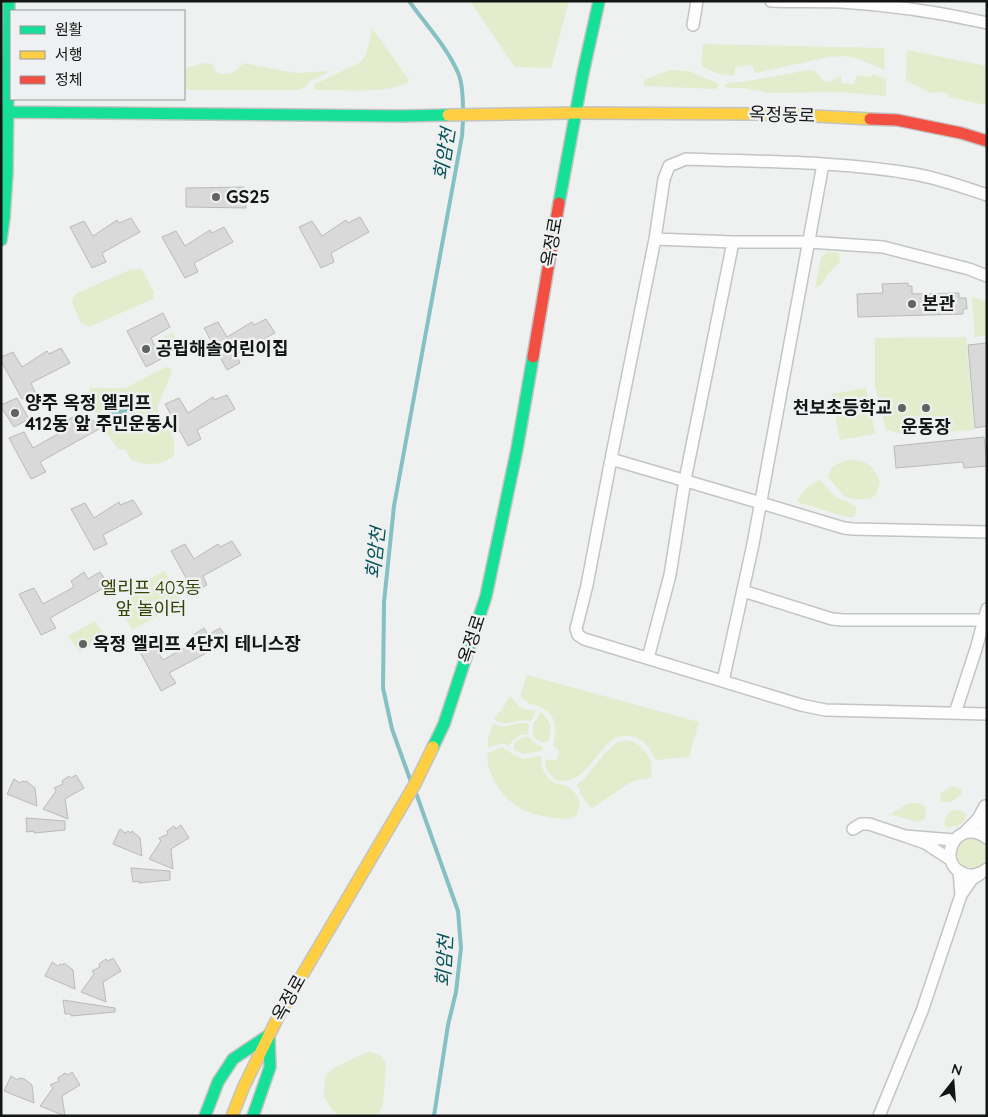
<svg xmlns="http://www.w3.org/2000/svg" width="988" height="1117" viewBox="0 0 988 1117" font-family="Quicksand,'Noto Sans KR',sans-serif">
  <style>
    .green { fill: #e3edce }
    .water { fill: #85c0c3 }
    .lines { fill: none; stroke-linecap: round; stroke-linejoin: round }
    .stream { stroke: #85c0c3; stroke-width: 4 }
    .building { fill: #d9d9d9; stroke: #bababa }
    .street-casing { stroke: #c3c4c4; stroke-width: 14 }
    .fast-casing { stroke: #c3c4c4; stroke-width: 14 }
    .slow-casing { stroke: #c3c4c4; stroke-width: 14 }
    .jam-casing { stroke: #c3c4c4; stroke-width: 14 }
    .street { stroke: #fdfdfd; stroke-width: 11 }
    .fast { stroke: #16e098; stroke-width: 11 }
    .slow { stroke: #ffcf43; stroke-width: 11 }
    .jam { stroke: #f24e42; stroke-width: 11 }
    .poi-dot { fill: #616262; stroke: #eef0f1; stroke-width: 2 }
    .labels { text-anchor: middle; stroke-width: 5; stroke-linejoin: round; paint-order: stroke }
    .street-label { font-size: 18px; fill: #141515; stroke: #eef0f1 }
    .poi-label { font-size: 18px; font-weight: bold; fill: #141515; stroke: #eef0f1; text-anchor: start }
    .park-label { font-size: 18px; fill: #344300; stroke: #eef0f1 }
    .water-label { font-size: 19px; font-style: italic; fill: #075458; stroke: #eef0f1 }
  </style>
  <rect width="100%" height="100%" fill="#eff0f0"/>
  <path class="green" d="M470 1H569L551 68 515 67Z
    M372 28 409 80 408 82C390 94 341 90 318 90L314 89V85L317 83 359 63C369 56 369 40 372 28Z
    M703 44 885 48 884 70 856 58 844 56 829 57 755 73 752 65 735 67V76L715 73 701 66Z
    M907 50 987 66V104H981L949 97V95L943 92 931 93 906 81Z
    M205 63 212 64C214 66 214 69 216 71 220 76 231 74 235 71 239 69 241 65 244 63L296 73 331 71 309 82 304 88 298 90H184V68Z
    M670 70 689 71 717 83 719 86 715 89 644 86V80Z
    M809 70 815 71 824 82 831 81 841 75V83L854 84 857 75 867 77 871 76 873 74 886 79V96L840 92 769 93 743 88H729L725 87V85L728 83 742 82Z
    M828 252 839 253 840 262 826 276C825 282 820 286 815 288L821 258 823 255Z
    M132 269 142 270 154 292 153 299 89 327 81 323 72 302 75 294Z
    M972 297 987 301V336L975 337Z
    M173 332 181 347 168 354 159 340Z
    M966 337 974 430 908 435 886 430 875 386V338Z
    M166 367 170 368 172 372 157 407 162 420 170 431 174 441V455C163 467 145 465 131 460L126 450 118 449C106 432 95 414 88 394L90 388H125Z
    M866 388 875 434 840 440 831 394Z
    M848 460C866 460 875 465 880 483 878 487 877 495 873 497 869 501 851 499 846 497 839 492 833 483 828 476 831 465 838 463 848 460Z
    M820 480 837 498 847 501 856 507V512L854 517H847L797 502C802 491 809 485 820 480Z
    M165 571 182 603 132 630 120 608 132 602 125 590Z
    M95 621 105 636 80 652 68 636Z
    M527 675 699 722 689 757 656 760C649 746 641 735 624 736 620 737 613 738 610 741 594 756 582 786 556 780L546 769 545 761 548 759 555 761 559 755 558 749 553 746C557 728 558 715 538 706 529 703 529 705 521 697V694Z
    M510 695C522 712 518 707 536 711L531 721C517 717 507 729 494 719L504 707Z
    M541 712C551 721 552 728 549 740 545 743 542 743 537 740 528 733 535 720 540 713Z
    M519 723H526L529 724 528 735C519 734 514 738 509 746 501 741 496 745 488 748V740L492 724 503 727Z
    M528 737 536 744 543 747V749L541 751 524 754 514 750V744C518 739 521 737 528 737Z
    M627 740C638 742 647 751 651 762 652 766 651 773 651 778L634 781 628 784 591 809 580 793V790L576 785 584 779 606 752 616 743Z
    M502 747 514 755 522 759 541 756C541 769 545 779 558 784 563 785 569 786 572 790 576 793 578 799 580 804L577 815C571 820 565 819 558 818 528 816 505 805 492 776 489 769 486 761 488 753Z
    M952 786 962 789V794C956 799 950 804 941 802L940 795 942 792Z
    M909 803C915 803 922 803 926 807L925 819 918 822 892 815V813Z
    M953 810C959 810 972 813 964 821 961 825 953 827 948 828L944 825C945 817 947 814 953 810Z
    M957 853a15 15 0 1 1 30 0a15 15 0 1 1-30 0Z
    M367 1052H372L382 1057 386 1064 383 1104 378 1116H340L333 1111 324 1097 325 1079 327 1074 334 1068Z"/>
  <path class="water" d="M124 400 129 404C129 412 124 415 119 420H113L107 411 110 404Z"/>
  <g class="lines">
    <path class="stream" d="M409 1C426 25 448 48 459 75 463 86 463 99 463 110
      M411 782 392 729 383 688 384 602 394 506 462 136 463 120
      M416 793 458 911 461 948 456 992 448 1025 434 1116"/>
  </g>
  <path class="building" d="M244 187 246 208 186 207V188Z
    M360 217 369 232 331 253 334 262 321 268 299 227 312 221 322 236 346 220 348 223Z
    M131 218 140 232 102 253 106 262 92 268 70 227 84 221 93 236 117 220 119 223Z
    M224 227 233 242 194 263 198 272 185 278 162 237 176 231 185 246 210 230 212 233Z
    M908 283V286H912V294L959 293V298H966L967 309H963V314L858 317 857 294 883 293 882 284Z
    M163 313 170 327 151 338 161 359 146 367 127 331Z
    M266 319 275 333 236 354 240 363 227 370 204 328 218 322 227 337 252 322 254 325Z
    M987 343V426L975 428 968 345Z
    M61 348 70 363 31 383 35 392 22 399 1 361V357L13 352 22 367 47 351 49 354Z
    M227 395 235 409 197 430 201 439 188 446 165 404 179 398 188 413 213 397 214 400Z
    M17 398 29 419 14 427 1 407V405Z
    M74 416 78 423 90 416 99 429 40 462 46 472 31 479 9 438 24 432 33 448 63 431 61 425Z
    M984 437 987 466 964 468 963 462 896 468 894 446Z
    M133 500 142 514 103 535 107 544 94 550 71 509 85 503 94 518 119 502 120 505Z
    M232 541 241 555 203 576 207 585 194 592 171 551 185 544 194 559 218 544 220 547Z
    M84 572 88 579 100 572 109 585 50 618 56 628 41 635 19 594 34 588 43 604 74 587 71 581Z
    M204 628 208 635 220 628 229 641 169 673 176 683 161 691 139 650 153 644 163 660 193 643 190 637Z
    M76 775 84 788 65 799 68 819 43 809 56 791 54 788 63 784 62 781 69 776 71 778Z
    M14 779 20 783 22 781 26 782V781L35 788 37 806 7 794Z
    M26 818 65 821V830L34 833V831L26 832 27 830Z
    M181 825 189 838 171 849 173 869 149 859 161 841 159 838 168 834 167 831 174 826 176 829Z
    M120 829 125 833 128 831 131 833 132 831 140 838 142 856 113 844Z
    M131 868 170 871V880L139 883V881L133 882Z
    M113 958 121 971 103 982 106 1002 81 992 94 974 92 971 100 967 99 964 106 959 108 961Z
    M52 962 58 966 60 964 63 965 64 963 73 970 75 989 45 976Z
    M63 1000 115 1008V1012L71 1016V1014H65Z
    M72 1072 80 1085 62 1096 65 1116 40 1106 53 1088 50 1085 59 1081 58 1078 65 1073 68 1075Z
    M11 1076 17 1080 19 1078 22 1079 23 1078 32 1085 34 1103 4 1091Z"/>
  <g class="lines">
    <g class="street-casing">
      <path id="street" d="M771 1C794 2 818 1 841 2 890 5 939 12 987 23
        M693 25 697 1
        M987 195C963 187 938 178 914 174 839 161 762 162 686 159L669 166 664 179 655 239 611 459 587 585 576 629 578 635 584 639 801 705 825 710 987 714
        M655 239 733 242H809L883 247 969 269 987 276
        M611 459 761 503 844 528 853 529 987 532
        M743 591 832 619 843 620H984
        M648 658 670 575 685 480 733 242
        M723 681 753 544 823 164
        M955 713 976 649 987 609
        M853 829 861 824H869L905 836
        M965 832 978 819 985 806 983 821 986 837
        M987 838C956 815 934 864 965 874 973 877 980 874 987 869
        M951 860 925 843 905 836 954 840
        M959 871 961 895 972 879 980 874
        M879 1116 922 1011 961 895"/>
    </g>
    <g class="fast-casing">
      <path id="fast" d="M7 112 401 116 448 115
        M559 203 583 73 599 1
        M1 240 4 218 7 173 9 1
        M433 747 444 724 486 596 517 449 533 357
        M205 1116 218 1082 233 1059 269 1035
        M253 1116 270 1067 269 1038"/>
    </g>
    <g class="slow-casing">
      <path id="slow" d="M448 115 575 113 777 114 870 119
        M232 1116 244 1086 281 1011 415 784 433 747"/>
    </g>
    <g class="jam-casing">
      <path id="jam" d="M870 119 897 120 961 133 987 141
        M533 357 559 203"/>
    </g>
    <use href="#street" class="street"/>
    <use href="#fast" class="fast"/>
    <use href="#slow" class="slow"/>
    <use href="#jam" class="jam"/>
  </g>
  <g class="poi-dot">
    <circle cx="216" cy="197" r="5"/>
    <circle cx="912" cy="304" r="5"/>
    <circle cx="146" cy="349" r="5"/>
    <circle cx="902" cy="408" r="5"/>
    <circle cx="926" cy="408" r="5"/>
    <circle cx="15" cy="413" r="5"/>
    <circle cx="83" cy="644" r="5"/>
  </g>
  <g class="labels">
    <g class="street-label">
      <text transform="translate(782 115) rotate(2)" y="6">옥정동로</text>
      <text transform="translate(552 242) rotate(-80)" y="6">옥정로</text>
      <text transform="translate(472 639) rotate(-72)" y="6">옥정로</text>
      <text transform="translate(289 998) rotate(-61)" y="6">옥정로</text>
    </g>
    <g class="poi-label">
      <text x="226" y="203">GS25</text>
      <text x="922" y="310">본관</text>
      <text x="156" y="355">공립해솔어린이집</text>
      <text x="25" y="409">양주 옥정 엘리프<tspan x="25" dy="21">412동 앞 주민운동시</tspan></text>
      <text x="892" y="414" text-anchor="end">천보초등학교</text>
      <text x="926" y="433" text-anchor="middle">운동장</text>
      <text x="93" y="650">옥정 엘리프 4단지 테니스장</text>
    </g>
    <g class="park-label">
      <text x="151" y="594">엘리프 403동<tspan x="151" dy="21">앞 놀이터</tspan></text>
    </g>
    <g class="water-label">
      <text transform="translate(444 154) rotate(-81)" y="7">회암천</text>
      <text transform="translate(375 553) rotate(-84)" y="7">회암천</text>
      <text transform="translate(444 961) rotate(-87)" y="7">회암천</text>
    </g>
  </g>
  <rect width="988" height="1117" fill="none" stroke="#141515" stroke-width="5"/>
  <rect x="10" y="10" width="175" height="90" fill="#eef0f1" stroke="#979899"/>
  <rect x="20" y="26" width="25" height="8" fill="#16e098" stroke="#979899"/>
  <text x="55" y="35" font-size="15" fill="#141515">원활</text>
  <rect x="20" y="51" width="25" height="8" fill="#ffcf43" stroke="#979899"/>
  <text x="55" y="60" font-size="15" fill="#141515">서행</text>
  <rect x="20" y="76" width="25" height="8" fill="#f24e42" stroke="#979899"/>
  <text x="55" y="85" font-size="15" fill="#141515">정체</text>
  <g transform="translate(953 1082) rotate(17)" stroke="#eef0f1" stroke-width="4" paint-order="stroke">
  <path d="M0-4L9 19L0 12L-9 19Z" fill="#141515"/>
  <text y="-8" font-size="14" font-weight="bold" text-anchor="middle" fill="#141515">N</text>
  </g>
</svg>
